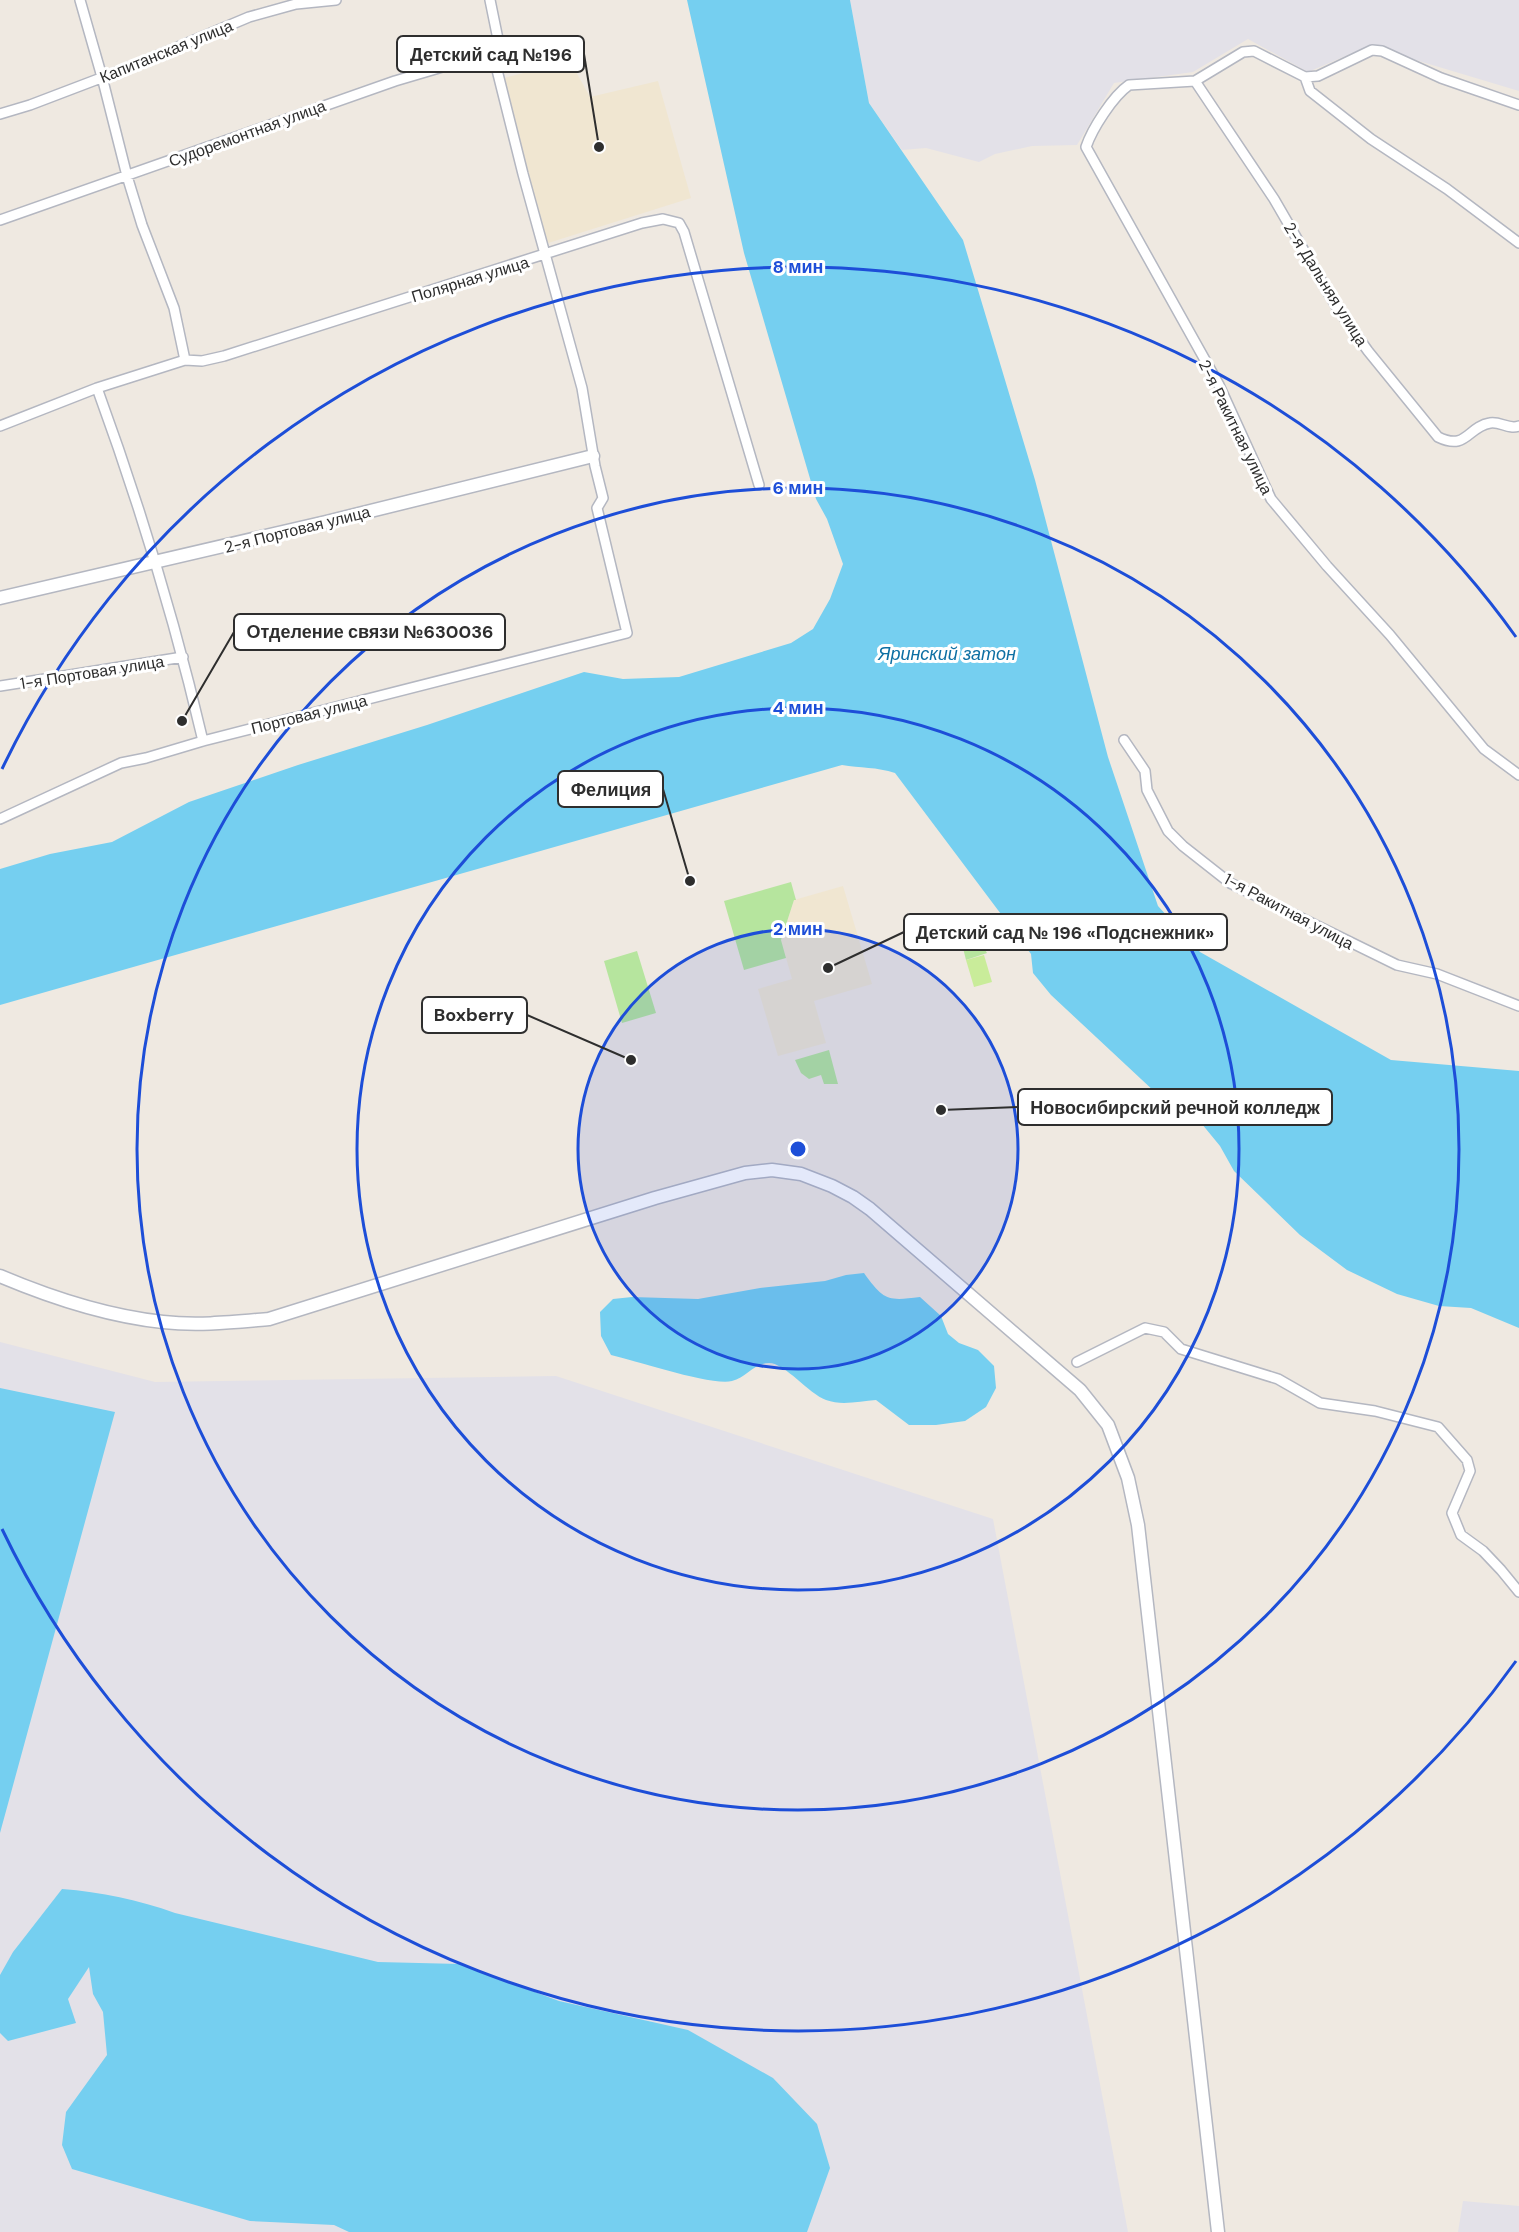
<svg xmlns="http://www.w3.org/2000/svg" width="1519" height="2232" viewBox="0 0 1519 2232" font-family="'DM Sans',sans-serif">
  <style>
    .industrial { fill: #e3e1e8 }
    .education { fill: #f0e6d1 }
    .green { fill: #b6e59e }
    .pitch { fill: #c9ec9a }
    .water { fill: #75cff0 }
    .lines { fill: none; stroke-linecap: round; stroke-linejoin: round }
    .street-casing { stroke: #b4b7c1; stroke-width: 12 }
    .secondary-casing { stroke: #b4b7c1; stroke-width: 15 }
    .street { stroke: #fff; stroke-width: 9 }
    .secondary { stroke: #fff; stroke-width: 12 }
    .ring { fill: none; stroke: #1d4ed8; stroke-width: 3 }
    .labels { text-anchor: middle; stroke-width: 6; stroke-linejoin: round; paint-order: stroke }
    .street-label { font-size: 16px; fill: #2e2e2e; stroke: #fff }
    .water-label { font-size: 18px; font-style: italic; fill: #0d6fa3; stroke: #fff }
    .centre { fill: #1d4ed8; stroke: #fff; stroke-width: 3 }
    .ring-label { font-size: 18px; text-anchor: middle; font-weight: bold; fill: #1d4ed8; stroke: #fff; stroke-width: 6; stroke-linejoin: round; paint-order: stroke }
    .leader { fill: none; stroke: #2e2e2e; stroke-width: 2 }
    .callout-dot { fill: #2e2e2e; stroke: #fff; stroke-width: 2 }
    .callout { fill: #fff; stroke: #2e2e2e; stroke-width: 2 }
    .callout-label { font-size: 18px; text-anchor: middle; font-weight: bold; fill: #2e2e2e }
  </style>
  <rect width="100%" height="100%" fill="#efe9e1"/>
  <path class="industrial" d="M850 0H1519V91L1369 46 1308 72 1248 39 1193 72 1114 83 1077 145 1032 146 995 154 979 162 926 148 902 150 869 103Z
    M0 1342 155 1382 556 1376 993 1519 1128 2232H0Z
    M1463 2201 1519 2206V2232H1458Z"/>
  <path class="education" d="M570 61 590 97 658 81 691 198 545 244 504 78Z
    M843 886 872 984 814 1001 826 1043 778 1056 758 989 792 979 781 940 794 900Z"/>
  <path class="green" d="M791 882 796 900H794L781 940 786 958 744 970 724 901Z
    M972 929 987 953 966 960 960 936Z
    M637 951 656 1013 622 1023 604 961Z
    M829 1050 838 1084H824L821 1075 809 1079 801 1073 795 1060Z"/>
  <path class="pitch" d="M984 955 992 982 974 987 966 960Z"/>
  <path class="water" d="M687 0H850L869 103 963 240 1035 480 1108 757 1158 906 1200 952 1391 1060 1519 1071V1328L1471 1308 1439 1306 1397 1294 1347 1270 1300 1235 1234 1171 1220 1146 1197 1118 1156 1093 1051 995 1033 973 1031 954 895 773C877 767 860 768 842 765L0 1005V869L50 854 112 842 189 802 298 765 427 725 584 672 623 679 679 677 791 643 813 629 830 599 843 564 827 519 816 499 744 253Z
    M864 1273C884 1301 888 1301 920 1297L941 1316 948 1334 959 1343 978 1350 994 1366 996 1388 986 1407 965 1421 936 1425H909L876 1400C860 1401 842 1406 826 1400 809 1394 785 1363 769 1363 754 1363 746 1378 732 1381 711 1386 637 1361 611 1355L601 1336 600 1312 613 1299 632 1297 698 1299 760 1288 825 1281 846 1275Z
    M0 1388 115 1412 0 1833Z
    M62 1889C101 1892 139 1900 175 1913L378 1962 460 1964 559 2001 688 2030 773 2078 817 2124 830 2168 807 2232H349L334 2225 250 2221 72 2169 62 2145 66 2112 107 2055 103 2012 93 1994 89 1967 68 1999 76 2023 8 2041 0 2033V1975L13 1952Z"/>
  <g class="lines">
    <g class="street-casing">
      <path id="street" d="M80 0 102 77 127 176 142 225 174 308 185 360
        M1305 77 1310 91 1371 139 1447 189 1519 243
        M1195 81 1274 199 1336 306 1368 351 1438 437C1467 451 1467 427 1490 423 1500 421 1509 430 1519 426
        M1519 105 1441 78 1382 51 1372 50 1318 76 1305 77 1254 51 1243 52 1195 81 1129 85C1113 96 1092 129 1086 147L1219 385 1271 499 1327 566 1390 635 1484 749 1519 775
        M0 114 30 105 135 65 249 17 296 4 336 0
        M0 220 395 81 466 60 497 59
        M97 388C139 503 175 621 203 741
        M0 426 97 388 185 360 202 361 224 356 642 223 663 219 679 223 684 232 759 485
        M0 686 183 657
        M1124 740 1145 771 1147 790 1168 831 1183 846 1230 883 1397 965 1437 974 1519 1006
        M0 819 121 763 146 758 203 741 627 633 597 508 603 498 595 466 582 388 523 174 497 70 500 49 490 0
        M1077 1362 1145 1328 1164 1332 1181 1349 1278 1379 1320 1403 1375 1411 1438 1427 1467 1460 1470 1471 1452 1513 1461 1535 1483 1551 1501 1570 1519 1592"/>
    </g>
    <g class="secondary-casing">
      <path id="secondary" d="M0 598 326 522 593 456
        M0 1276C52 1298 107 1316 163 1322 199 1326 234 1322 269 1319L655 1198 745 1173 772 1170 801 1174 832 1186 853 1197 870 1209 1080 1390 1108 1425 1128 1478 1138 1525 1218 2232"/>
    </g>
    <use href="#street" class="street"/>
    <use href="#secondary" class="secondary"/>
  </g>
  <circle cx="798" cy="1149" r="220" fill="#1d4ed8" fill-opacity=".12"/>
  <g class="ring">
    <circle cx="798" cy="1149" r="220"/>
    <circle cx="798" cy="1149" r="441"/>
    <circle cx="798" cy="1149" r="661"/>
    <path d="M1516 1661A882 882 0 0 1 2 1529M2 769A882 882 0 0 1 1516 637"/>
  </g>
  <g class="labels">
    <g class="street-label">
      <text transform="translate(166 51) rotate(-22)" y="6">Капитанская улица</text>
      <text transform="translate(247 133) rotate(-20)" y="6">Судоремонтная улица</text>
      <text transform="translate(470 279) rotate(-17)" y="6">Полярная улица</text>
      <text transform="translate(1326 284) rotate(58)" y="6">2-я Дальняя улица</text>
      <text transform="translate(1236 427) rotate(64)" y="6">2-я Ракитная улица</text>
      <text transform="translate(297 529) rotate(-14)" y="6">2-я Портовая улица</text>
      <text transform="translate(92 672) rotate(-9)" y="6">1-я Портовая улица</text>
      <text transform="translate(309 714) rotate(-14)" y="6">Портовая улица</text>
      <text transform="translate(1289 911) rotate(28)" y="6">1-я Ракитная улица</text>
    </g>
    <g class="water-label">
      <text x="947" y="660">Яринский затон</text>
    </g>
  </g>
  <circle cx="798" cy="1149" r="9" class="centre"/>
  <g class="ring-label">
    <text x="798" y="273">8 мин</text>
    <text x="798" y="494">6 мин</text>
    <text x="798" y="714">4 мин</text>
    <text x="798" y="935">2 мин</text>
  </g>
  <path class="leader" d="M599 147L584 54M182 721L234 632M690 881L663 789M828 968L904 932M631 1060L527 1015M941 1110L1018 1107"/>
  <g class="callout-dot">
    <circle cx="599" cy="147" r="6"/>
    <circle cx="182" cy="721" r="6"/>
    <circle cx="690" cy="881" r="6"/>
    <circle cx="828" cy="968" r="6"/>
    <circle cx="631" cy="1060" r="6"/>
    <circle cx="941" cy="1110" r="6"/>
  </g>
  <g class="callout">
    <rect x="397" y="36" width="187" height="36" rx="6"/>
    <rect x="234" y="614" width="271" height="36" rx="6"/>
    <rect x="558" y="771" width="105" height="36" rx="6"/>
    <rect x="904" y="914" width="323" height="36" rx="6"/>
    <rect x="422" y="997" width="105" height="36" rx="6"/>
    <rect x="1018" y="1089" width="314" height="36" rx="6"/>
  </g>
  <g class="callout-label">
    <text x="491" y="61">Детский сад №196</text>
    <text x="370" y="638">Отделение связи №630036</text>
    <text x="611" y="796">Фелиция</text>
    <text x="1065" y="939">Детский сад № 196 «Подснежник»</text>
    <text x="474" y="1021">Boxberry</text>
    <text x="1175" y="1114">Новосибирский речной колледж</text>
  </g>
</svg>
